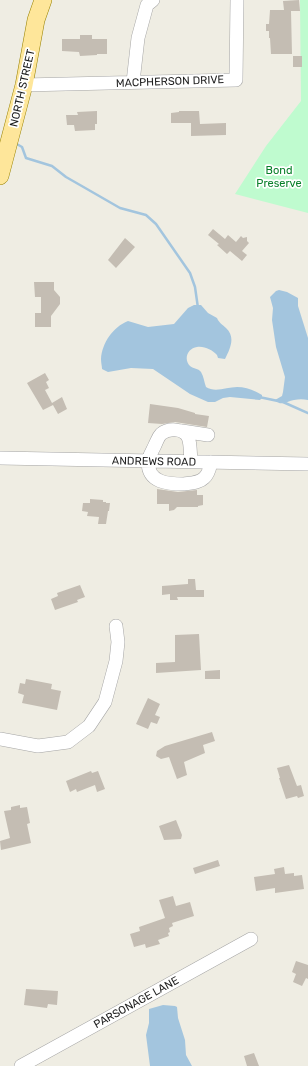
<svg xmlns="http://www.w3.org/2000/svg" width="308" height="1066" viewBox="0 0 308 1066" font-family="Rubik,sans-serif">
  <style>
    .park { fill: #bffbcf }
    .water { fill: #a3c5de }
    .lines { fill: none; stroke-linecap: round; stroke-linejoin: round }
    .stream { stroke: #a3c5de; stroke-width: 2.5 }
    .building { fill: #c4bdb3 }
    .minor-casing { stroke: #a5a5a5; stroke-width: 14 }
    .major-casing { stroke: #988200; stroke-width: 18 }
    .minor { stroke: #fff; stroke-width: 13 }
    .major { stroke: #fee69a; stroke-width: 17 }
    .labels { text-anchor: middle; stroke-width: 3.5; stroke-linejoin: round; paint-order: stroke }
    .street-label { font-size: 11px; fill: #1e1e1e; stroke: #fff }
    .park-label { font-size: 11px; fill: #087f29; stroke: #fff }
  </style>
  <rect width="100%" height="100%" fill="#efede3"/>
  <path class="park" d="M300 0H308V213L235 194 266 146 301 101Z"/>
  <path class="water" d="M279 290 287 292 298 298V306L308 338V400C303 399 299 399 294 400 287 401 281 407 275 400L282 396 283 392 285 377 276 347 272 320 273 308 270 297 276 291Z
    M194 305H201L208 313 217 318C219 323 222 324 226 328 236 337 230 349 225 359L218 358 217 355C212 350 205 346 197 347 188 348 183 359 190 366 194 369 198 368 201 372 204 377 204 382 206 387 215 393 227 387 237 387 246 387 254 390 262 395V398L260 400 230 397 223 398 215 402H208L190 394 153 369 131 368 108 372 102 369C102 366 101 363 101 359 102 343 113 327 128 321L148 327 174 324 188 308Z
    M163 1005 175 1006 177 1007 178 1018 185 1040 186 1055 192 1066H150L146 1035 149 1023V1009Z"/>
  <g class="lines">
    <path class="stream" d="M15 143 22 147 26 158 52 166 66 177 80 185 120 208 146 215 156 224 190 273 195 287 198 308
      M259 397 278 401
      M283 402 308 413"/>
  </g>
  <path class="building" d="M299 0 300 11H291L292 54H271L270 38H269V31H266V24H269L270 10H284L283 1Z
    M80 35H92V39H107V54H97V55L80 56 79 52 62 51V39H80Z
    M293 56H302V67H293Z
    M97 111V124H95V130L75 131 74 125H67L66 115H78L77 112Z
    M179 111H199L200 124 226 123V135L191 136V123H171V113L179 112Z
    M213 229 225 239 228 235 236 242 241 236 243 238 247 237V241L249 243 242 251 247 255 242 261 230 251 227 254 217 245 219 244 208 235Z
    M125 238 135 247 116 268 108 260Z
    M34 282H54V290L60 297V304L51 316V327H35V313H41V297H35Z
    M45 373 49 380 46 382 49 388 45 390 52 403 62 397 67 409 58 414 53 405 43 410 27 383Z
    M150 404 178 408 195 413V414L209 416 207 427 175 422 162 424 148 423Z
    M157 489 178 492 197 490V495H203V505L198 506V507H177L174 510 169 511V504H157Z
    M90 499 103 500V502H106V503H110L109 511H108L106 524H98L99 517 87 516 88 512 82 511 83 503H90Z
    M188 579H195L196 590H204V597H177L178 600H170V594L162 595V586L188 584Z
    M80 585 85 597 77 600 78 602 55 610 51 599 58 596 57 593Z
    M199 634 201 670 156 673V663L175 662V635Z
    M220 670V679H205V671Z
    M26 679 52 684 51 689 61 691 57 710 22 703 24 695 18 693 20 683 25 684Z
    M148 698 160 704 155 715 160 717 157 724 151 722 148 729 136 724Z
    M212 732 215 741 203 745 205 753 184 762 187 775 177 779 169 757 161 759 156 756 157 751 165 746Z
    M289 765 297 786 301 785 304 796 298 798 297 796 286 799 279 778H280L277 768Z
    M91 771 92 773 98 771 105 789 97 792 95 785 77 792 76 789 70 792 66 781Z
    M20 805V808L27 807 30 823 27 824 31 843 1 850 0 841 10 838 4 811 11 810V807Z
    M176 820 182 835 181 839 164 840 159 826Z
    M218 860 220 866 195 874 193 868Z
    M284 867 285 874 294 873V876L302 875 304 889 275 893V888L256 891 254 877 275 874 274 869Z
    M173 896 176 906 190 902 194 916 172 923 173 926 169 928 170 932 168 933 169 936 158 940 160 944 146 948 145 944 134 947 130 934 140 931 139 927 165 918 159 900Z
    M296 961 308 965V979L306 978 302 986 293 982 296 974 292 972Z
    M26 989 58 991 57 1005 48 1004 47 1008 24 1005Z
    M254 1053 259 1066H247L244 1056Z"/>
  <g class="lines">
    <g class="minor-casing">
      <path id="minor" d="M133 82 138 38 147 5 153 0
        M24 85 236 80 237 0
        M182 431 208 435
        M0 458 308 464
        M191 461C190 454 191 444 188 437 183 428 168 428 161 434 158 437 157 441 155 445 153 450 148 457 148 462 148 483 168 484 184 484 191 483 199 483 204 478 209 474 210 467 211 462
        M0 739 38 746 68 742 89 726 105 702 116 661 118 642 116 626
        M21 1066 251 939"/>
    </g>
    <g class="major-casing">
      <path id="major" d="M0 176 24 85 36 20 43 0"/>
    </g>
    <use href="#minor" class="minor"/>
    <use href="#major" class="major"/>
  </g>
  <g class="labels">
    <g class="street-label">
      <text transform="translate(170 81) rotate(-2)" y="4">MACPHERSON DRIVE</text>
      <text transform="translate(22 88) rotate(-77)" y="4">NORTH STREET</text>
      <text transform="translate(154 461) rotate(1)" y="4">ANDREWS ROAD</text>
      <text transform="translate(136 1002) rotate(-29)" y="4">PARSONAGE LANE</text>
    </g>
    <g class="park-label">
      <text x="279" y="174">Bond<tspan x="279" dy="13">Preserve</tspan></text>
    </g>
  </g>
</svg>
